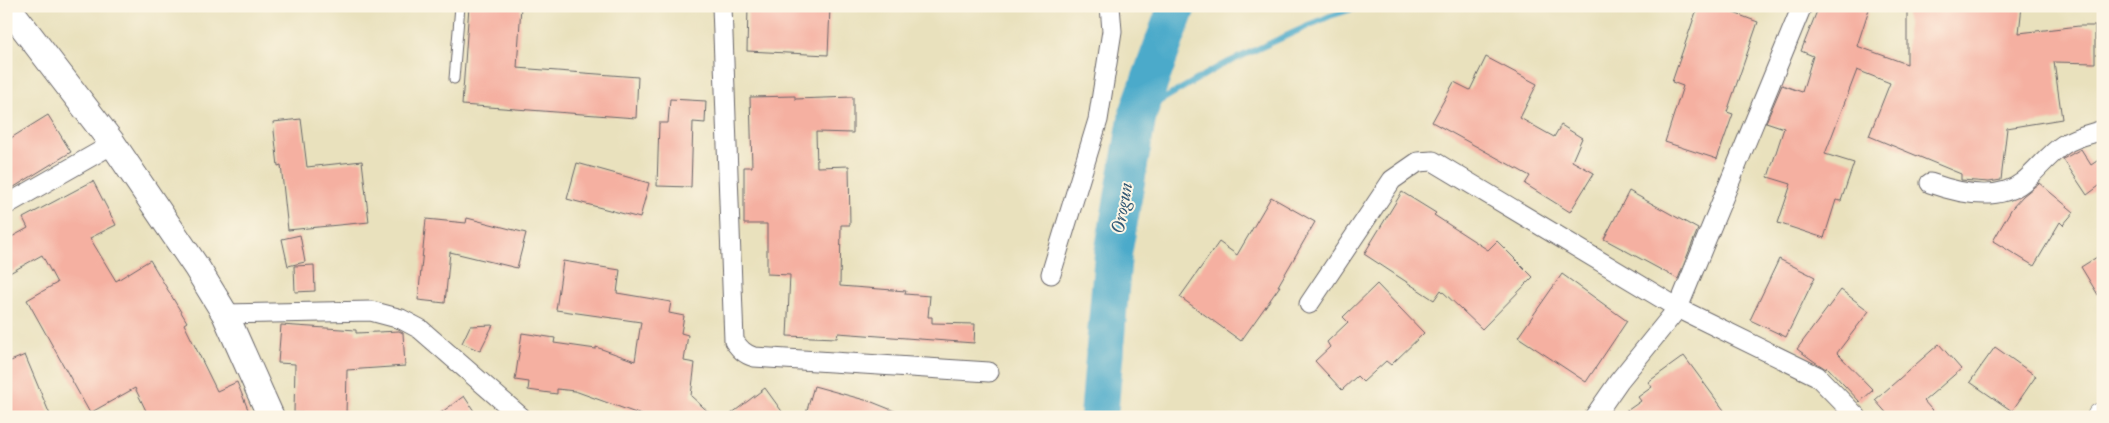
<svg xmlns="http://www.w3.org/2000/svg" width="2109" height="423" viewBox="0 0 2109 423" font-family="'IM FELL Double Pica',serif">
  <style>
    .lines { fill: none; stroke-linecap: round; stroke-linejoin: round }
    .stream { stroke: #4baaca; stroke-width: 6 }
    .river { stroke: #4baaca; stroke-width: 38 }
    .building { fill: #f5b0a1 }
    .service-casing { stroke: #686568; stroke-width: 11 }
    .minor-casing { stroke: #686568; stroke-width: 21 }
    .secondary-casing { stroke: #686568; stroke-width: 28 }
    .trunk-casing { stroke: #686568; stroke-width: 29 }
    .service { stroke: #fff; stroke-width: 9 }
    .minor { stroke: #fff; stroke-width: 19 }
    .secondary { stroke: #fff; stroke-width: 26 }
    .trunk { stroke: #fff; stroke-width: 28 }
    .labels { text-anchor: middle; stroke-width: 4; stroke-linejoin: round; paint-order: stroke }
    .water-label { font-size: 19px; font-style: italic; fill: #325874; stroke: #fcf5e5 }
  </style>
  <rect width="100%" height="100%" fill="#fcf5e5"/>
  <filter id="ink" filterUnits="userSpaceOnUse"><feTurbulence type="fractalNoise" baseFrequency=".02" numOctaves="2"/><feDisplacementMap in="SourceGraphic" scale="10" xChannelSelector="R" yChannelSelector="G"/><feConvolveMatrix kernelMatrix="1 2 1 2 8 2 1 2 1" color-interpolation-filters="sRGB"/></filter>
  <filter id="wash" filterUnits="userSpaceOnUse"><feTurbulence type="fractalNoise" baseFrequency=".0096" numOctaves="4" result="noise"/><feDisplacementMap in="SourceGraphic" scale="20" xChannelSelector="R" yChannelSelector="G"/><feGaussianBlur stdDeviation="1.12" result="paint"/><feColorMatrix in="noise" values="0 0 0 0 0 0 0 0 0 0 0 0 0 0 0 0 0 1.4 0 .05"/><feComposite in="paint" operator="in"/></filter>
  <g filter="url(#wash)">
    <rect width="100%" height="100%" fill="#e9e1bd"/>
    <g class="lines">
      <path class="stream" d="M1138 114 1220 66 1330 16 1362 6"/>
      <path class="river" d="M1099 417 1113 254 1138 114 1177 6"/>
    </g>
    <g id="blocks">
      <path class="building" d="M469 6H521L517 68 638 77 636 118 462 105Z
        M748 6 795 9V6L830 7 828 55 747 51Z
        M1698 6H1715L1758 22 1727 112 1733 114 1717 159 1665 142 1683 86 1672 82Z
        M1819 6H1870L1857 46 1907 64V6H2022L2019 33 2079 26H2095V63L2054 62 2062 119 2007 128 2001 180 1989 182 1961 180V174L1869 136 1890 83 1857 70 1825 154 1854 163 1841 201 1836 200 1824 238 1778 223 1791 184 1768 177 1784 128 1766 122 1782 85 1802 92 1813 56 1801 51Z
        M1486 57 1537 84 1520 118 1554 137 1561 125 1582 138 1572 161 1594 173 1570 212 1525 184 1530 176 1432 122 1454 82 1470 90Z
        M795 96V99L853 97V133L816 132 817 167 849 166 850 225H841L840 286 906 291 905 294 930 296 928 317H932V323L975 324 974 343 838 333 837 338 787 336 790 275 767 274V224H744V167H752L750 97Z
        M670 99 706 101 705 123 693 122 691 187 657 186 659 123H668Z
        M48 115 71 152 6 192V141Z
        M301 119 307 167 362 161 369 222 288 230 281 165 278 166 273 122Z
        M2081 149 2091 165 2103 157V183L2087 195 2063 159Z
        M577 163 649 183 640 218 567 199Z
        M93 181 116 225 90 238 116 281 150 260 187 322 184 324 217 391 237 382 251 417H149L135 388 90 413 27 300 57 283 42 255 6 275V240L28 228 23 218Z
        M2039 183 2074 212 2063 225 2060 222 2034 266 1993 241 2012 208 2023 196Z
        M1629 191 1698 229 1678 279 1604 239Z
        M1402 192 1436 213 1434 215 1488 250 1497 241 1533 277 1482 329 1441 290 1434 300 1364 254Z
        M1271 197 1315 222 1278 286H1280L1241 341 1180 297 1219 242 1237 255Z
        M467 218 526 233 517 268 450 252 445 303 418 300 426 219 466 223Z
        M300 235 305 262 288 266 282 239Z
        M2097 257 2103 265V303L2081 267Z
        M1779 259 1815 277 1786 337 1750 320Z
        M563 261 620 270 617 293 671 302 669 313 684 316 681 333 688 335 684 361 695 363 691 396 714 417H647L575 391 557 389V394L528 390 529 382 515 380 522 333 555 338 554 343 596 349V347L635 361 641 322 556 310Z
        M314 265 315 291 295 292 294 266Z
        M1562 274 1627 321 1586 382 1518 337Z
        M1377 284 1424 333 1391 365 1386 361 1363 382 1357 376 1342 390 1315 361 1330 347 1327 342 1348 322 1343 317Z
        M1841 290 1869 311 1837 353 1873 390 1860 402 1827 367 1826 369 1815 362 1797 349Z
        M281 325 356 330V333L399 331 403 333 405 366 347 370 346 415 294 413 295 364 278 363Z
        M493 325 480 351 462 343 470 326Z
        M1939 344 1961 369 1924 401 1938 417H1890L1875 400Z
        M1995 347 2036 376 2012 411 1970 382Z
        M25 355 51 417H6V363Z
        M1684 356 1729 417H1618L1641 401 1638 397 1652 387 1648 382Z
        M814 386 872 402 902 414V417H805Z
        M765 388 786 417H727Z
        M464 396 478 417H435Z"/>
    </g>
  </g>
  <g filter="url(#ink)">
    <use href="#blocks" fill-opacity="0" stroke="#686568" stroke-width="1"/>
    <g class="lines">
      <g class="service-casing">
        <path id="service" d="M454 79 460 6"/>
      </g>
      <g class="minor-casing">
        <path id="minor" d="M722 6 734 341C740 349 744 354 754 357L989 372
          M1930 183C1958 193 1998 202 2023 182 2037 171 2048 155 2063 145 2074 137 2090 134 2103 130
          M6 205 113 144
          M1051 274 1098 120 1112 31 1110 6
          M1309 304 1392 180 1418 162 1433 161 1678 308 1817 376 1857 417
          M225 314 371 311 401 319 420 329 521 417
          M1594 417 1619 381 1678 308 1802 6"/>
      </g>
      <g class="secondary-casing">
        <path id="secondary" d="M7 6 113 144 197 268 225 314 271 417"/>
      </g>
      <g class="trunk-casing">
        <path id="trunk" d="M2101 417 2103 416"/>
      </g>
      <use href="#service" class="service"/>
      <use href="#minor" class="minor"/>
      <use href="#secondary" class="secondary"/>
      <use href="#trunk" class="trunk"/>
    </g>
  </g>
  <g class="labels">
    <g class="water-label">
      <text transform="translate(1121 208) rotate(-80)" y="7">Orogun</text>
    </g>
  </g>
  <rect width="2109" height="423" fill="none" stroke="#fcf5e5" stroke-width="25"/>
</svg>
